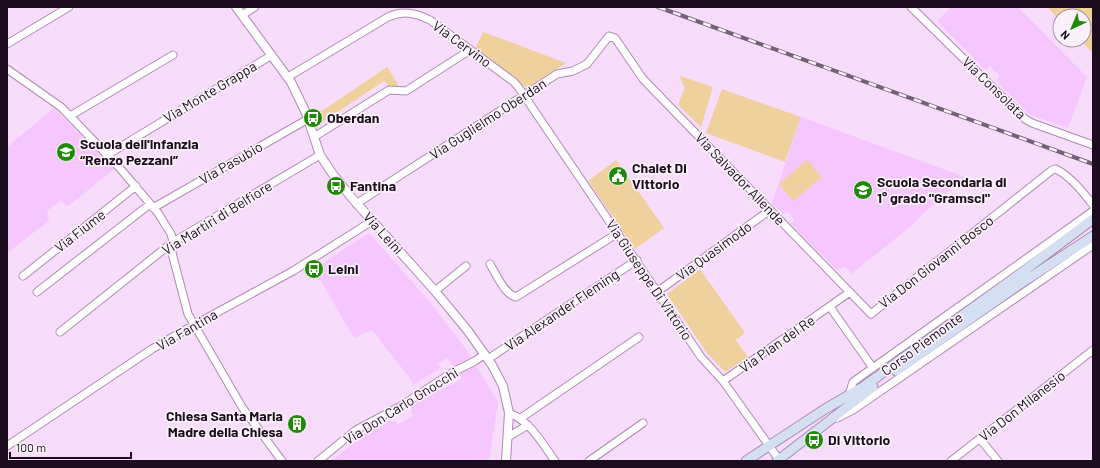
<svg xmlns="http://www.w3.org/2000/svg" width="1100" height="468" viewBox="0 0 1100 468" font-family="Barlow,sans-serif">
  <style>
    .built { fill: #f6c7ff }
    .green { fill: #efd19e }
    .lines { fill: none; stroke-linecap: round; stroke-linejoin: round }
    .minor-casing { stroke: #b088b7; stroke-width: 9 }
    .tertiary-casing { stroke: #b088b7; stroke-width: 10 }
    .secondary-casing { stroke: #b088b7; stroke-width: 11 }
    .minor { stroke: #fff; stroke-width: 7 }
    .tertiary { stroke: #fff; stroke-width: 8 }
    .secondary { stroke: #d4dff3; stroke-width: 9 }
    .rail-casing { stroke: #746177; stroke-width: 4 }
    .rail { stroke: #faf1fb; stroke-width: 2.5; stroke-dasharray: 8; stroke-linecap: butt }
    .labels { text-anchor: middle; stroke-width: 3.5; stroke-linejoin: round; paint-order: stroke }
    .street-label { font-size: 14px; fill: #1c0d1e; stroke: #faf1fb }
    .poi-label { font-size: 14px; font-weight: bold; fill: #1c0d1e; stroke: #faf1fb; text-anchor: start }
  </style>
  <rect width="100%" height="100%" fill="#f7ddfb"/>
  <path class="built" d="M951 7H1018L1087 77 1068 128 1030 115 997 82 999 75 990 66 986 70 937 21Z
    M54 108 114 169 67 207 61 200 47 211 49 221 7 253V147Z
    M801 117 965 177 923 214 915 223 856 270 851 274 845 267 837 270 791 224 794 219 788 212 783 214 772 203Z
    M369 233 429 301 466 349 498 402 489 461H332L363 435 390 420 399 424 413 416 411 411 413 407 416 403 462 379 447 358 438 364 441 368 413 385 412 381 372 330 354 338 314 269Z"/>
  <path class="green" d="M1047 7H1093V52H1092L1080 40H1084V16H1060V20Z
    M483 32 566 63 527 88 475 49Z
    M387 67 401 89 389 86 384 81 321 123 316 115Z
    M680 76 713 87 701 127 678 105 685 87 682 83Z
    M722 89 801 117 785 162 706 133Z
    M616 160 664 228 635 249 588 181Z
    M807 160 822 177 793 201 779 184Z
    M700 269 745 333 736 340 748 357 727 371H724L707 353 667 294Z"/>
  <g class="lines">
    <g class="minor-casing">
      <path id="minor" d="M911 7 1025 119 1032 123 1093 145
        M242 15 255 7
        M7 44 69 7
        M7 69 61 107 118 166 158 213 171 234 173 242 172 253 188 314 242 407 282 461
        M288 77 388 17C403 10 415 13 430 20L514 82 519 88 701 357 723 381 780 461
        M70 116 173 55
        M314 137 389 90 406 91 470 50
        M107 155 272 55
        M356 204 557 74 573 71 587 64 609 36 615 38 643 79 871 314 1052 170 1056 169C1071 177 1083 192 1093 205
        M153 208 308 119
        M490 264C496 274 505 295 516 297L618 233
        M23 276 136 186
        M435 291 466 266
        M37 292 150 204
        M657 292 770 210
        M830 307 873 368
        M60 332 173 242 320 155
        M488 359 637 260
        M723 381 850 292
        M849 395 853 382 1093 211
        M509 413C530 421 542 443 555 461
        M521 418 639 337
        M837 418 853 410 1093 245
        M508 437 528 425
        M980 439 998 461
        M7 446 152 349 185 330 293 271 372 221
        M318 461 356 430 401 406 453 372 475 361 485 354
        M589 461 643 423
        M951 461 1093 350"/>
    </g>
    <g class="tertiary-casing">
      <path id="tertiary" d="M236 7 291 82 306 113 320 155 332 173 351 197 435 291 468 331 492 365 503 386 509 413 506 461"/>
    </g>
    <g class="secondary-casing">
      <path id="secondary" d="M896 371 1017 286 1093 236
        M746 461 825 409 863 387 1013 279 1093 219
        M777 461 873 387"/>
    </g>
    <use href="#minor" class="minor"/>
    <use href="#tertiary" class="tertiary"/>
    <use href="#secondary" class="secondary"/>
    <g class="rail-casing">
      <path id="rail" d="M658 7 1093 164"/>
    </g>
    <use href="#rail" class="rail"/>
  </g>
  <defs>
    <g id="bus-disc" transform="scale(1)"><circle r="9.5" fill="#1e8a06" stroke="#faf1fb"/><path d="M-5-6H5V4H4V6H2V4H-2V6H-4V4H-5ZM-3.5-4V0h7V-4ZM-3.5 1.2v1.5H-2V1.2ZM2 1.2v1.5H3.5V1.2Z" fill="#fff"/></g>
    <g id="school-disc" transform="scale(1)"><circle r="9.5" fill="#1e8a06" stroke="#faf1fb"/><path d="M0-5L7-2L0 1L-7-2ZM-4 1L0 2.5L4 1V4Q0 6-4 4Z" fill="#fff"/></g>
    <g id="civic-disc" transform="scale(1)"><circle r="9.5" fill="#1e8a06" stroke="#faf1fb"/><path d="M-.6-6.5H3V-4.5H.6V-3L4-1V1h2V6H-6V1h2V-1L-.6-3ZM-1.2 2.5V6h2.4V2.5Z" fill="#fff"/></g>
    <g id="building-disc" transform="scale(1)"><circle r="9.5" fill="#1e8a06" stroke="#faf1fb"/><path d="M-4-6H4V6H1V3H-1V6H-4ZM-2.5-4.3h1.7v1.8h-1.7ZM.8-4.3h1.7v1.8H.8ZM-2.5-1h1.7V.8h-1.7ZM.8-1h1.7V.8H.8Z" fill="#fff"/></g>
  </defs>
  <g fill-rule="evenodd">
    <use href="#bus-disc" x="313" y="118"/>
    <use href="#school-disc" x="66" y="152"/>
    <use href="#civic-disc" x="618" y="176"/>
    <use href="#bus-disc" x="336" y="186"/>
    <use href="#school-disc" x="863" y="190"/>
    <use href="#bus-disc" x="314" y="269"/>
    <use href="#building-disc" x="297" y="424"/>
    <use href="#bus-disc" x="814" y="440"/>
  </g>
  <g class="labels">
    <g class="street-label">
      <text transform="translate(462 44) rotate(36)" y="5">Via Cervino</text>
      <text transform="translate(994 88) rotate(44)" y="5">Via Consolata</text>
      <text transform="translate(210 92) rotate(-31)" y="5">Via Monte Grappa</text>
      <text transform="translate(488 119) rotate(-33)" y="5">Via Guglielmo Oberdan</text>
      <text transform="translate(231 163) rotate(-30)" y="5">Via Pasubio</text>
      <text transform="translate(740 179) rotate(46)" y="5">Via Salvador Allende</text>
      <text transform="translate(217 218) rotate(-32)" y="5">Via Martiri di Belfiore</text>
      <text transform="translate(80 231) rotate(-38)" y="5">Via Fiume</text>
      <text transform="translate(383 233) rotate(48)" y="5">Via Leinì</text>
      <text transform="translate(714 251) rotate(-36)" y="5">Via Quasimodo</text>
      <text transform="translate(936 262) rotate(-38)" y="5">Via Don Giovanni Bosco</text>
      <text transform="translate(649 280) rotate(56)" y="5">Via Giuseppe Di Vittorio</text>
      <text transform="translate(562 310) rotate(-34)" y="5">Via Alexander Fleming</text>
      <text transform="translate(187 330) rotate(-30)" y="5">Via Fantina</text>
      <text transform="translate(777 344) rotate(-35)" y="5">Via Pian del Re</text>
      <text transform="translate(922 344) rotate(-36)" y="5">Corso Piemonte</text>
      <text transform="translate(401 406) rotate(-32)" y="5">Via Don Carlo Gnocchi</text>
      <text transform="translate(1022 406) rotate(-38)" y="5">Via Don Milanesio</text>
    </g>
    <g class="poi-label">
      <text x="327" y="123">Oberdan</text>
      <text x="80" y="149">Scuola dell'Infanzia<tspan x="80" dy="16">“Renzo Pezzani”</tspan></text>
      <text x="632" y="173">Chalet Di<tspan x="632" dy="16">VIttorio</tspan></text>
      <text x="877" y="187">Scuola Secondaria di<tspan x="877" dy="16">1° grado "Gramsci"</tspan></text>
      <text x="350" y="191">Fantina</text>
      <text x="328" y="274">Leini</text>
      <text x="283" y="421" text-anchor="end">Chiesa Santa Maria<tspan x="283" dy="16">Madre della Chiesa</tspan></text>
      <text x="828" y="445">Di Vittorio</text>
    </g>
  </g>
  <rect width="1100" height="468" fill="none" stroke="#1c0d1e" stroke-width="16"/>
  <g transform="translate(1072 28) rotate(224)"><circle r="19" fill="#faf1fb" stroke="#a196a3"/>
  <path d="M0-3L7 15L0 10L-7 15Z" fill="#1e8a06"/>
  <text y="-6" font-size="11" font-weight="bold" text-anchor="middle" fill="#1c0d1e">N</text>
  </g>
  <path d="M10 452v6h121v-6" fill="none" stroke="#1c0d1e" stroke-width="2"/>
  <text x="16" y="452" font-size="12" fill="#1c0d1e" stroke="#faf1fb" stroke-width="3" paint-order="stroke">100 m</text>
</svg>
